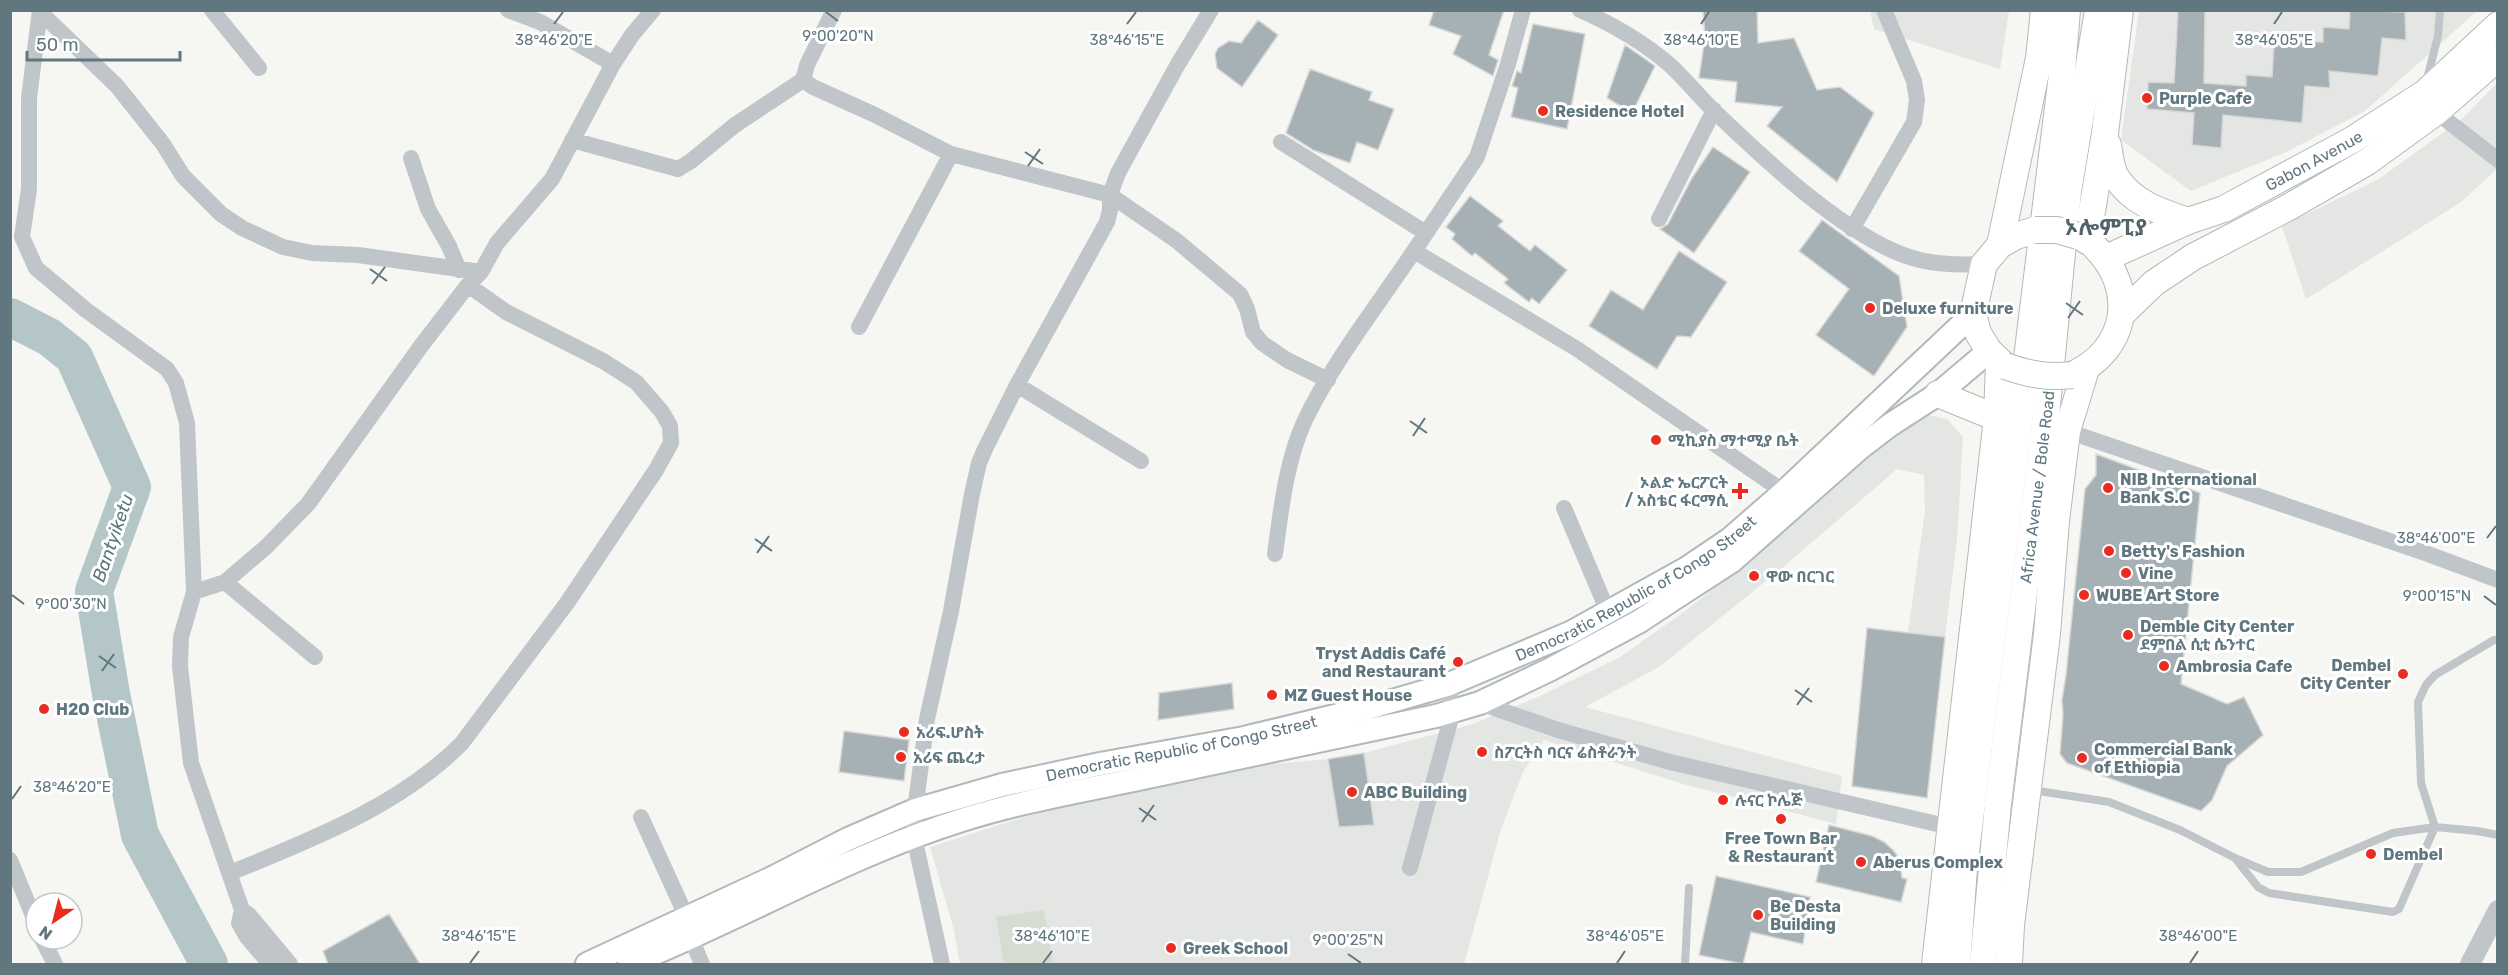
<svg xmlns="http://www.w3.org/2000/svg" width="2508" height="975" viewBox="0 0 2508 975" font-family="Rubik,'Noto Sans Ethiopic',sans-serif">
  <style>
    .built { fill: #e4e6e4 }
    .green { fill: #d7dcd2 }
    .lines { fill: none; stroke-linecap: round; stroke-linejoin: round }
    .river { stroke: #b4c6c7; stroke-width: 38 }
    .building { fill: #a6b1b5; stroke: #d8d7d5; stroke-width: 1.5 }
    .secondary-casing { stroke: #b1b9bc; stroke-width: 26 }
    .primary-casing { stroke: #b2b9bc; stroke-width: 28 }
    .service { stroke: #bfc5c8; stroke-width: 8 }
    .minor { stroke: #bfc5c8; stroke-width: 16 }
    .tertiary { stroke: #bfc5c8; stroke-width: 20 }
    .secondary { stroke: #fff; stroke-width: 22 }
    .primary { stroke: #fff; stroke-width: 26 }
    .primary-bridge-casing { stroke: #b2b9bc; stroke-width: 28; stroke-linecap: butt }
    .primary-bridge { stroke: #fff; stroke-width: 26 }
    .ticks { fill: none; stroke: #60777f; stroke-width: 2 }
    .poi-dot { fill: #ea2b1f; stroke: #fff; stroke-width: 2 }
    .labels { text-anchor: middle; stroke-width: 6; stroke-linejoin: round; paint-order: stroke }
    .poi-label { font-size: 16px; font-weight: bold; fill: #60777f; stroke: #fff; text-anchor: start }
    .street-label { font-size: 16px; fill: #60777f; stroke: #fff }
    .water-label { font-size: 18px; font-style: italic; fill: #5a787b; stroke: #fff }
    .district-label { font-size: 22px; font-weight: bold; fill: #52646a; stroke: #fff }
    .ticks-label { font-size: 15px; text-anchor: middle; fill: #60777f; stroke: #fff; stroke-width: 6; stroke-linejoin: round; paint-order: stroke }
  </style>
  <rect width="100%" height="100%" fill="#f6f6f3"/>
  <path class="built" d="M1870 11H2009L2000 69 1874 29Z
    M2139 11H2477L2365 111 2286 152 2191 191 2121 140Z
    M2497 83V169L2461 202 2306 299 2282 226 2379 179 2463 118Z
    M1928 415 1947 419 1963 437 1957 539 1945 637 1908 632 1925 511 1924 475 1897 469 1781 569 1659 667 1585 707 1842 776 1836 824 1683 784 1544 740 1523 772 1501 829 1464 964H960L954 930 930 847 1094 795 1250 766 1328 759 1364 753 1473 724 1540 696 1620 657 1688 609 1782 534 1889 440Z"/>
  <path class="green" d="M1044 910 1053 964H1004L996 917Z"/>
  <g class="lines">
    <path class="river" d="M10 317 49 337 74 357 132 487 94 591 111 694 140 835 209 964"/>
  </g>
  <path class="building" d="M1434 10H1504L1489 55 1498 60 1493 76 1453 54 1461 36 1429 25Z
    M1703 10H1757L1758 43 1794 38 1817 90 1840 87 1874 113 1837 182 1767 126 1782 107 1735 102 1737 82 1699 78 1705 37Z
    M2178 10H2205L2204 83 2246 86V75L2272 77 2274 41 2323 42V27L2349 29 2350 10 2405 12 2406 40 2382 38 2378 76 2329 71 2330 88 2305 86 2302 123 2223 115 2221 148 2192 145 2194 113 2147 109 2148 82 2174 83Z
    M1258 20 1278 35 1242 87 1217 68 1215 54 1218 48 1229 41 1241 43Z
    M1533 24 1585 34 1567 129 1511 117 1518 88 1512 86 1517 71 1521 73Z
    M1625 45 1655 66 1632 113 1607 98Z
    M1310 69 1372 92 1369 100 1394 109 1378 150 1357 142 1350 163 1313 150 1286 133Z
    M1713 147 1750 172 1694 253 1660 229 1668 224 1692 178Z
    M1470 196 1503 221 1498 226 1530 251 1535 245 1567 270 1539 304 1532 298 1529 302 1504 283 1508 279 1475 253 1472 256 1452 239 1455 234 1446 227Z
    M1822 220 1899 276 1907 327 1874 376 1816 335 1849 289 1799 251Z
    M1679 251 1727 282 1691 337 1677 336 1657 369 1589 326 1611 290 1643 310Z
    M2096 454 2200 493 2181 684 2227 704 2244 697 2263 735 2227 766 2212 800 2201 811 2067 763 2060 754 2063 715 2062 700 2066 675 2085 489 2096 475Z
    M1867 628 1945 637 1927 798 1852 786Z
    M1232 683 1234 709 1158 720 1159 693Z
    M844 731 909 740 904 781 839 772Z
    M1364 753 1374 825 1339 827 1328 759Z
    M1829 825 1872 836 1884 842 1893 850 1899 858 1902 878 1907 879 1901 902 1816 882Z
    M1716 876 1810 897 1803 944 1751 932 1743 964 1699 955Z
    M389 914 420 964H328L323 951Z"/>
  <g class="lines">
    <g class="secondary-casing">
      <g id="secondary">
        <path id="s1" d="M587 964 772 878 848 839 915 810 1002 785 1100 764 1244 738 1368 708 1447 685 1570 633 1687 568 1730 539 1784 492 1973 314"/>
        <path d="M629 964C742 919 846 856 962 820 1022 801 1082 791 1143 778 1241 757 1338 737 1436 716L1480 703 1551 669 1640 621 1678 596 1732 561 1860 448 1890 425 1938 394 1989 351"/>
      </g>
    </g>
    <g class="primary-casing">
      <g id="primary">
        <path d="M2108 145C2110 155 2111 169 2116 177 2132 203 2161 212 2188 221"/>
        <path d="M2087 241 2105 133 2120 10"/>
        <path d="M2000 245 2039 58 2044 10"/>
        <path id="s2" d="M2106 258 2188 221 2224 209 2352 140 2425 93 2498 25"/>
        <path d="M2122 314 2154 283 2193 257 2289 207 2367 162 2436 112 2498 58"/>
        <path d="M2005 366 1989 351 1978 333 1973 314 1984 264 2000 245 2016 236 2035 230"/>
        <path d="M2072 375C2128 350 2138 289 2094 246"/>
        <path d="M1938 394 1997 418"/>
        <path d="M1935 964 1997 418 1999 361"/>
        <path d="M1957 964 1964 868 2061 83 2067 10"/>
        <path id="s3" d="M1983 964 1998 804 2047 406 2068 192 2098 10"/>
        <path d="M2009 964 2011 925 2047 634 2056 521 2067 431 2086 369"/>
      </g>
    </g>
    <path class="service" d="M2426 83 2438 36 2440 10
      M2032 790 2109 802 2180 830 2235 858 2268 872H2301L2393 833 2435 827 2477 831 2498 835
      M2235 858 2258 887 2269 893 2393 912 2399 909 2435 827 2421 783 2418 702 2426 685 2435 675 2494 640
      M1685 964 1689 888"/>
    <path class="minor" d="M40 10 29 98V189L22 237 36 268 86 310 167 369 176 383 187 423 194 592
      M212 10 259 68
      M508 10 540 22 613 64
      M1523 10 1508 64 1477 157 1414 251 1577 349 1784 492
      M1580 10C1612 24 1643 42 1670 65 1684 78 1697 94 1711 108 1761 156 1853 245 1920 260 1940 265 1963 265 1984 264
      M40 12 117 86 163 144 183 176 221 214 242 228 283 247 312 253 358 255 481 272
      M803 80 813 87 873 114 951 154 1110 195 1177 241 1240 294 1247 309 1253 332 1262 343 1287 360 1328 380
      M2431 104 2436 112 2498 160
      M572 140 678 169 691 161 735 125 803 80 807 65 834 10
      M1281 142 1426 233
      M411 158 428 209 449 246 459 270
      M1659 219 1714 110
      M1852 229 1914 122 1917 100 1914 81 1884 10
      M859 327 951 154
      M1017 385 1141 461
      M2067 431 2428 554 2498 580
      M1564 508 1608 612
      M1275 554C1281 510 1286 461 1305 420 1333 362 1377 306 1414 251
      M225 582 315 657
      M1480 703 1558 730 1670 762 1950 827
      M641 817 687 918
      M10 860 36 923
      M1410 868 1453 711 1447 685
      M230 873C310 840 400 806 462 743L567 603 656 470 671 443 670 426 662 412 636 382 603 361 506 312 468 285
      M242 910 249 915 290 964
      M691 938 702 964
      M42 939 55 964
      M270 964 247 937 239 923 242 910 191 763 180 666 181 637 194 592 225 582 266 547 308 504 421 346 468 285 481 272 497 243 552 179 613 64 632 35 653 10
      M942 964 914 837 915 810 927 719 951 611 972 494 979 463 985 449 1017 385 1107 222 1110 210V195L1118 173 1178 64 1211 10"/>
    <path class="tertiary" d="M2470 964 2498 910"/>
    <use href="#secondary" class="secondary"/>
    <use href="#primary" class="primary"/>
    <g class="primary-bridge-casing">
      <path id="primary-bridge" d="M2035 230H2057L2078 236
        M2005 366C2028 374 2047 378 2072 375"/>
    </g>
    <use href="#primary-bridge" class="primary-bridge"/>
  </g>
  <path class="ticks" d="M826 12 838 21M554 24 563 12M1127 24 1136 12M1701 24 1709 12M2274 24 2282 12M1025 152 1043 164M1028 166 1040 149M370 269 387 281M372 284 385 267M2066 303 2083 315M2068 318 2080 301M1410 421 1427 433M1413 436 1425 418M2487 538 2496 526M755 539 772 551M757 553 769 536M12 595 24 604M2484 596 2496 605M99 656 116 668M102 671 114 654M1795 690 1812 702M1797 705 1809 688M12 799 21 786M1139 808 1156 820M1142 822 1154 805M1348 954 1361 963M470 963 479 951M1043 963 1052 951M1617 963 1625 951M2190 963 2198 951"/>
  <g class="poi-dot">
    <circle cx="2147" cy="98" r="6"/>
    <circle cx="1543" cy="111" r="6"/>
    <circle cx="1870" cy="308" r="6"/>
    <circle cx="1656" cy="440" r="6"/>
    <circle cx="2108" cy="488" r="6"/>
    <path d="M1737 482h6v6h6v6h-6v6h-6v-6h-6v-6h6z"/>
    <circle cx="2109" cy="551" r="6"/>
    <circle cx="2126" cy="573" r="6"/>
    <circle cx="1754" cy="576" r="6"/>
    <circle cx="2084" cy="595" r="6"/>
    <circle cx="2128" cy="635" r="6"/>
    <circle cx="1458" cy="662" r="6"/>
    <circle cx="2164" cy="666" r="6"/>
    <circle cx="2403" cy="674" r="6"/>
    <circle cx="1272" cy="695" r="6"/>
    <circle cx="44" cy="709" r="6"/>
    <circle cx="904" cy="732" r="6"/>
    <circle cx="1482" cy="752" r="6"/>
    <circle cx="901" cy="757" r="6"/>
    <circle cx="2082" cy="758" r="6"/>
    <circle cx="1352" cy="792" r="6"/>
    <circle cx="1723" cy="800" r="6"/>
    <circle cx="1781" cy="819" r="6"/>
    <circle cx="2371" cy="854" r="6"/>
    <circle cx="1861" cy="862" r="6"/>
    <circle cx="1758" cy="915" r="6"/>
    <circle cx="1171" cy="948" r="6"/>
  </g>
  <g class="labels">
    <g class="poi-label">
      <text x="2159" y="104">Purple Cafe</text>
      <text x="1555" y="117">Residence Hotel</text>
      <text x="1882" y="314">Deluxe furniture</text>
      <text x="1668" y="446">ሚኪያስ ማተሚያ ቤት</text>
      <text x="2120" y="485">NIB International<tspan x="2120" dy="18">Bank S.C</tspan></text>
      <text x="1728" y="488" text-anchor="end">ኦልድ ኤርፖርት<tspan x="1728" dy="18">/ አስቴር ፋርማሲ</tspan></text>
      <text x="2121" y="557">Betty's Fashion</text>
      <text x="2138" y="579">Vine</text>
      <text x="1766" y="582">ዋው በርገር</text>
      <text x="2096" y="601">WUBE Art Store</text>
      <text x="2140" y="632">Demble City Center<tspan x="2140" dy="18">ደምበል ሲቲ ሴንተር</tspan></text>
      <text x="1446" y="659" text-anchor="end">Tryst Addis Café<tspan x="1446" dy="18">and Restaurant</tspan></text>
      <text x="2391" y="671" text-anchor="end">Dembel<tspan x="2391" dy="18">City Center</tspan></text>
      <text x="2176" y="672">Ambrosia Cafe</text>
      <text x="1284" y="701">MZ Guest House</text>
      <text x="56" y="715">H2O Club</text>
      <text x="916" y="738">አሪፍ.ሆስት</text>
      <text x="2094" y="755">Commercial Bank<tspan x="2094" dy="18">of Ethiopia</tspan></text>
      <text x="1494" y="758">ስፖርትስ ባርና ሬስቶራንት</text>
      <text x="913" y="763">አሪፍ ጨረታ</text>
      <text x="1364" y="798">ABC Building</text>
      <text x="1735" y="806">ሉናር ኮሌጅ</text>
      <text x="1781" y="844" text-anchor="middle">Free Town Bar<tspan x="1781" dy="18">&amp; Restaurant</tspan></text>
      <text x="2383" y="860">Dembel</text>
      <text x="1873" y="868">Aberus Complex</text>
      <text x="1770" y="912">Be Desta<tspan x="1770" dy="18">Building</tspan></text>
      <text x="1183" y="954">Greek School</text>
    </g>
    <g class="street-label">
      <text dy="6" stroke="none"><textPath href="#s2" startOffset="230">Gabon Avenue</textPath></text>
      <text dy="6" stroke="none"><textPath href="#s3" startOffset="480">Africa Avenue / Bole Road</textPath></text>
      <text dy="6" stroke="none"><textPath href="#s1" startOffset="1122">Democratic Republic of Congo Street</textPath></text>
      <text dy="6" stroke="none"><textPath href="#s1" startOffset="636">Democratic Republic of Congo Street</textPath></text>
    </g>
    <g class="water-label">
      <text transform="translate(113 538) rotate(-71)" y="6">Bantyiketu</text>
    </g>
    <g class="district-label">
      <text x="2106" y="235">ኦሎምፒያ</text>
    </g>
  </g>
  <g class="ticks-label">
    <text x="838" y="41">9°00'20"N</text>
    <text x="554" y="45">38°46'20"E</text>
    <text x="1127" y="45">38°46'15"E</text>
    <text x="1701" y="45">38°46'10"E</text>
    <text x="2274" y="45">38°46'05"E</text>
    <text x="2436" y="543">38°46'00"E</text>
    <text x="2437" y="601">9°00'15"N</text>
    <text x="71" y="609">9°00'30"N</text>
    <text x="72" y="792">38°46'20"E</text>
    <text x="479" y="941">38°46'15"E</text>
    <text x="1052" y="941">38°46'10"E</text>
    <text x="1625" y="941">38°46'05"E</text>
    <text x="2198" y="941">38°46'00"E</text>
    <text x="1348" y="945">9°00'25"N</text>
  </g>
  <rect width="2508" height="975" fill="none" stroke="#60777f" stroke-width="24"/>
  <g transform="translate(54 921) rotate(215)"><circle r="28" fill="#ffffff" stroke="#bfc9cc" stroke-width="1.5"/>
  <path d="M0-4.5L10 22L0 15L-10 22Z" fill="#ea2b1f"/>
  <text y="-9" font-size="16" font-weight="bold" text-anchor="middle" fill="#60777f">N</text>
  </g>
  <path d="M27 51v9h153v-9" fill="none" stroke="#60777f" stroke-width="3"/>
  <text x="36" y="51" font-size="18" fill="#60777f" stroke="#ffffff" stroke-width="4.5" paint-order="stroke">50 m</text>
</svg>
